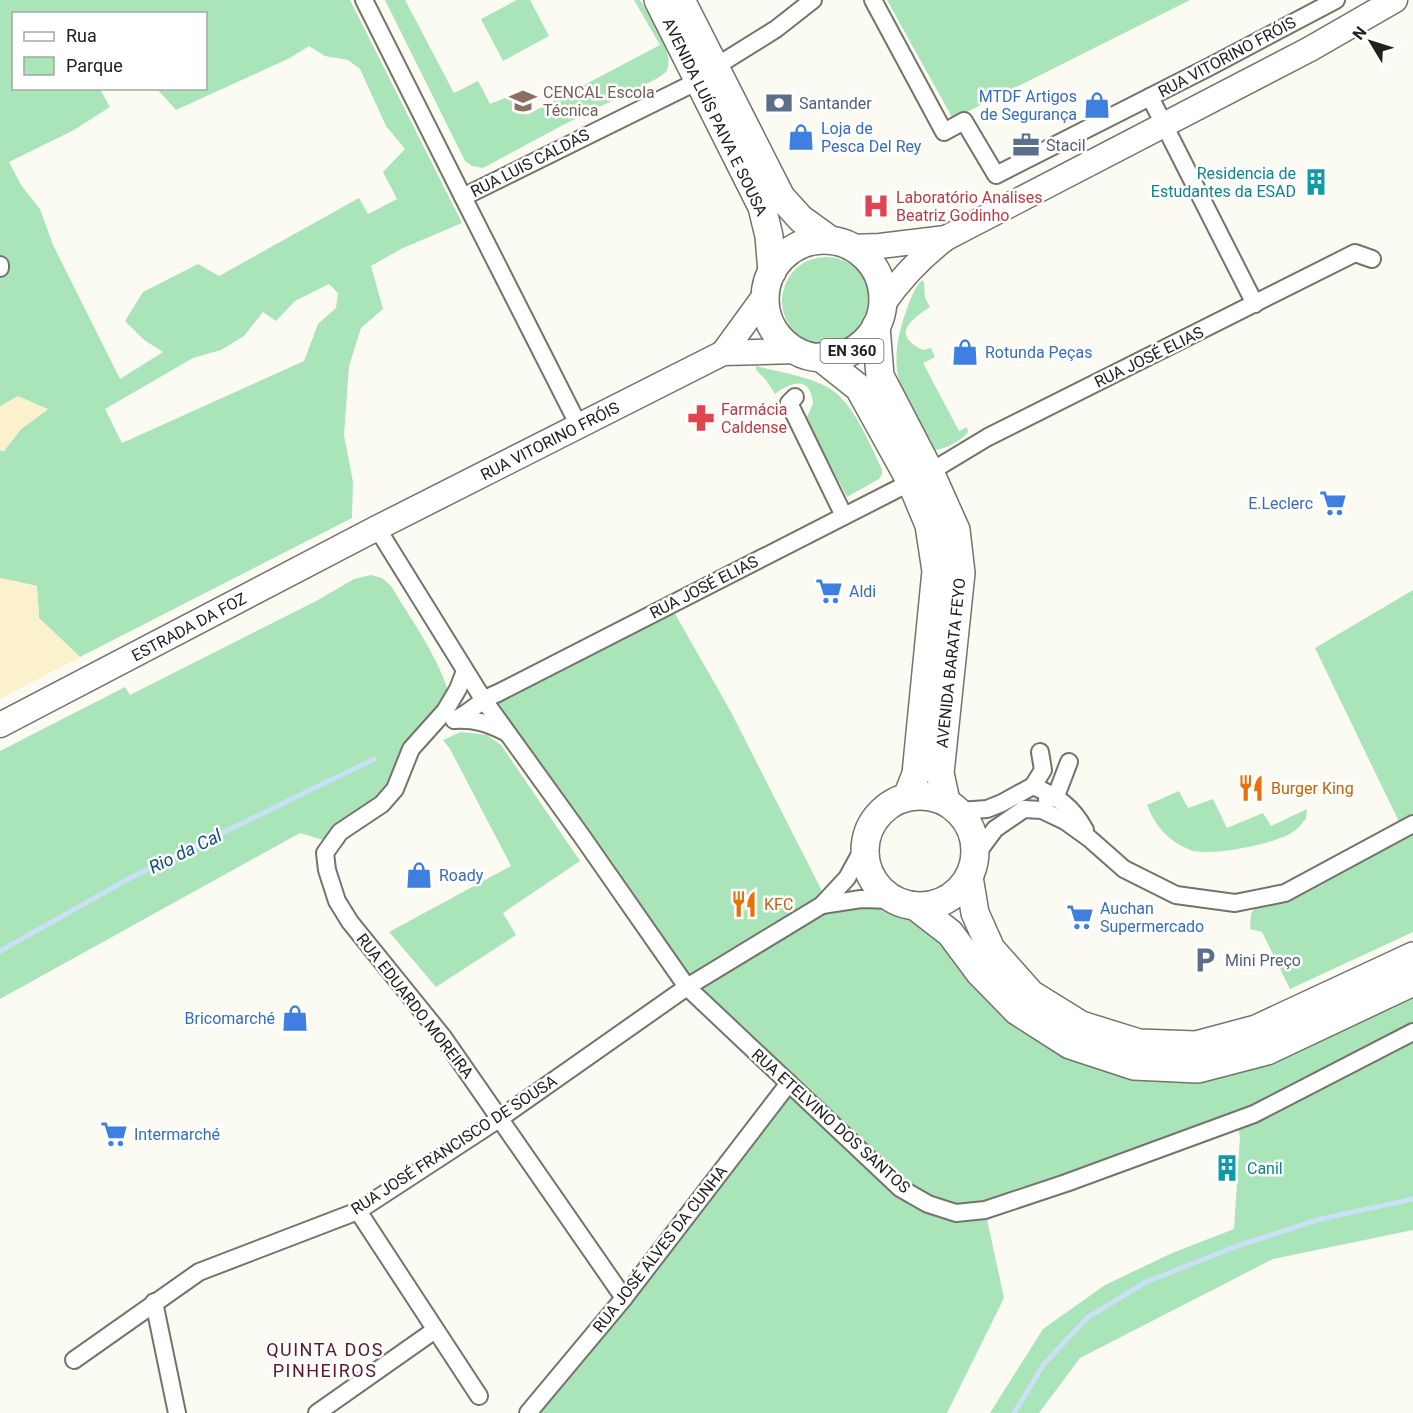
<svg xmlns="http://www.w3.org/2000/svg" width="1413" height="1413" font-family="Roboto,sans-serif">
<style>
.green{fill:#aae4b9;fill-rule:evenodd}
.sand{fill:#fbf1cc}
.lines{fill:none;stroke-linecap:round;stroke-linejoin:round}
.stream{stroke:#c9e0f7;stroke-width:5}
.minor-casing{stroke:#74736c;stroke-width:20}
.secondary-casing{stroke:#74736c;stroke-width:27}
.primary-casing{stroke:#74736c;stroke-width:30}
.minor{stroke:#fff;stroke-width:16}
.secondary{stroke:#fff;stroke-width:24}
.primary{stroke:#fff;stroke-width:27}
.labels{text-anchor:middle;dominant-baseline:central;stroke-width:5;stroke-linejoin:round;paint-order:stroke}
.shield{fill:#fff;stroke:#646362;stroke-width:1.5}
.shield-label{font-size:15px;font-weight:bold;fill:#21201e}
.street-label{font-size:16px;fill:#21201e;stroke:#fff}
.education-label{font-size:16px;fill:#785e54;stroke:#fff;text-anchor:start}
.shop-label{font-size:16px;fill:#366cbe;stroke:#fff;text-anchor:start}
.service-label{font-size:16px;fill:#4e5e75;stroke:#fff;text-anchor:start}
.culture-label{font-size:16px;fill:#0d838f;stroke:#fff;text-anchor:end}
.health-label{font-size:16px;fill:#be3a42;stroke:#fff;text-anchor:start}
.food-label{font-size:16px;fill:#c56008;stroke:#fff;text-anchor:start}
.water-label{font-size:18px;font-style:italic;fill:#0c5081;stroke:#fff}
.neighbourhood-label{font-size:18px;letter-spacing:1.5px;fill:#5b172e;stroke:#fff}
</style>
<rect width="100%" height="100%" fill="#fcfbf3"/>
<g class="green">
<path d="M 0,0 L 350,0 L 462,223 L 401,249 L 371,266 L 383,309 L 361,328 L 349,366 L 344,435 L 353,482 L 352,518 L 80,657 L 39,618 L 37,586 L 0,578 L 0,450 L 4,451 L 21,429 L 47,410 L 0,406 ZM 14,14 L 206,14 L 206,88 L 157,89 L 176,110 L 290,58 L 309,46 L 325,56 L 348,60 L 360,69 L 386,126 L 405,149 L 383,172 L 397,199 L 368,214 L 359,198 L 219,276 L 198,264 L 143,292 L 125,321 L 144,340 L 163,352 L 120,379 L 53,245 L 40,209 L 21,185 L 9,162 L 74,130 L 110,107 L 100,89 L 14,88 ZM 329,284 L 338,293 L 336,308 L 318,324 L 304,361 L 122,443 L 105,409 L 193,358 L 221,350 L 244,336 L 263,312 L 276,321 L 295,301 Z"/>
<path d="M 385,0 L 405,0 L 454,93 L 478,81 L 490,104 L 514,94 L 527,115 L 660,45 L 634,0 L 640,0 C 649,15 677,55 666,72 C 665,73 659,77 658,78 L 565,124 L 483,168 L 472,166 L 465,161 Z"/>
<path d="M 517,0 L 530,0 L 549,36 L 503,61 L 481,19 Z"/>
<path d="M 887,0 L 1190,0 L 953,119 Z"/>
<circle cx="826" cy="301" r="44"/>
<path d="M 922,280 L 924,282 L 925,298 L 930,307 C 910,320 891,335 923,350 L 931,348 L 935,357 L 923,363 L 959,431 L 967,427 L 968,432 C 961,441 946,449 935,450 L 931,447 C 905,397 885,376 904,317 C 909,304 912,291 922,280 Z"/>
<path d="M 756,366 C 779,372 819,378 836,393 C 858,412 869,444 882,469 L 882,474 L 879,479 L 847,497 L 806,419 L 813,404 C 811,376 792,381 775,394 L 766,380 L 756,370 Z"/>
<path d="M 371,575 L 382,578 L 391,586 C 410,618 440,659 449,695 L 389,784 L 378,797 L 350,814 L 323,840 L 300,833 L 0,999 L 0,751 L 125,687 L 130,695 L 318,600 L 354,579 Z"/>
<path d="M 1413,590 L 1413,932 L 1290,989 L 1262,932 L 1250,929 L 1251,914 L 1261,897 L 1403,830 L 1315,648 Z"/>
<path d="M 670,605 L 731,712 L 823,893 L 894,900 L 904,905 L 1134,1066 L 1413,982 L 1413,1230 L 1273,1259 L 1080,1358 L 1039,1413 L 990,1413 L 1043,1329 L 1105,1285 L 1172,1253 L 1234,1229 L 1240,1137 L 1236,1121 L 985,1210 L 1004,1298 L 947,1413 L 533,1413 L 789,1088 L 687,987 L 499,709 L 498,693 Z"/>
<path d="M 461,732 L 487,735 L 501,745 L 580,861 L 503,913 L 516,935 L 436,987 L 389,932 L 511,866 L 450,749 L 443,740 Z"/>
<path d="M 1179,791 L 1188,808 L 1213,799 L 1227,828 L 1263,813 L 1271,826 L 1307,809 L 1306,819 C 1302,823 1298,829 1293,832 C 1276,844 1209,857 1190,850 C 1168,841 1155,826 1147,805 Z"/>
</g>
<g class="sand">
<path d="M 18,396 L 48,409 L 21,429 L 4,451 L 0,450 L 0,406 Z"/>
<path d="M 0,578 L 37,586 L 39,618 L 80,657 L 0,699 Z"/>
</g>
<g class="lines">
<g class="stream">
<path d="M 0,951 L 130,878 L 374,759"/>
<path d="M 1014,1413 L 1044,1364 L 1087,1318 L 1146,1282 L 1237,1246 L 1321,1219 L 1413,1199"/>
</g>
<defs>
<g id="minor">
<path d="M 364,0 L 463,197 L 698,81"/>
<path d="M 873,0 L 944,132 L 964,121 L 996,175 L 1209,67 L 1336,0"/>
<path d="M 715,67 L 776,29 L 813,0"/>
<path d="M 1150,97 L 1255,304"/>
<path d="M 463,197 L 579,426"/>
<path d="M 0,265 L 0,268"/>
<path d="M 795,397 L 789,403 L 844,516"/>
<path d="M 930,472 L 988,437 L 1355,253 L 1372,259"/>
<path d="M 377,528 L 483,699 L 581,835 L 687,987 L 900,1188 L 928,1204 L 956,1213 L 985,1210 L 1066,1183 L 1254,1114 L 1413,1032"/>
<path d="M 465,671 L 458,689 L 445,711 L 411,749 L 395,789 L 382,804 L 340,832 L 325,853 L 327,870 L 337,901 L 350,922 L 443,1037 L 624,1298"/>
<path d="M 454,720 C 472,712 479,700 498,693 L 911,482"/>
<path d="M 455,720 C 475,719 488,723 505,732"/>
<path d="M 1033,786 L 1043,770 L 1040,752"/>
<path d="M 1047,800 L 1056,796 L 1069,762"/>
<path d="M 959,811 L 987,809 L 1002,803 L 1033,786 C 1058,797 1072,806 1085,830"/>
<path d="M 975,856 L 995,829 L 1024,809 L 1042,810 L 1065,821 L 1090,839 L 1124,869 L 1176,895 L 1235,903 L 1285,893 L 1413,824"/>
<path d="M 822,905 L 861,899 L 894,900"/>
<path d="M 358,1211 L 479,1396"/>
<path d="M 154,1302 L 177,1413"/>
<path d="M 74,1360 L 199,1272 L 358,1211 L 499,1119 L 687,987 L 822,905 L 847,878 L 864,847"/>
<path d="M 317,1413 L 435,1330"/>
<path d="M 528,1413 L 624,1298 L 789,1083"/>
</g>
<g id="secondary">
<path d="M 851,247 L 880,246 L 946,238"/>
<path d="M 883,304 C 901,278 921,257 946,238 L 1310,49 L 1395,0"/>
<path d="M 723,353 L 766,294"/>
<path d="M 0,725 L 377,528 L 723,353 L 796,351"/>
</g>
<g id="primary">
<path d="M 658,0 L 762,207 L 769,236 L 772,272"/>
<path d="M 681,0 L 781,197 L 801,219 L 830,240"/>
<circle cx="824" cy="299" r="59"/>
<path d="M 876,326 L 880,376 L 930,472 L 956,530 L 961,573 L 940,773 L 946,801"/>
<path d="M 820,357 L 859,388 L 911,482 L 929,525 L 936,571 L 916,774 L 907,797"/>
<circle cx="920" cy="851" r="55"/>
<path d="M 969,877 L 975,913 L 991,949 L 1031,994 L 1081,1025 L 1139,1043 L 1196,1045 L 1256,1029 L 1413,956"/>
<path d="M 915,906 L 950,933 L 979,972 L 1017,1011 L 1070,1045 L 1134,1066 L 1198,1069 L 1267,1051 L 1413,982"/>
</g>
</defs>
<use href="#minor" class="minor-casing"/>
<use href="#secondary" class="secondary-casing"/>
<use href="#primary" class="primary-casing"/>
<use href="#minor" class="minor"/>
<use href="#secondary" class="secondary"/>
<use href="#primary" class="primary"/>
</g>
<defs>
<symbol id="school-bare" viewBox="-9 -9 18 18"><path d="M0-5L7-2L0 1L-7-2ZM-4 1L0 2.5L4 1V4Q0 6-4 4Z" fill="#8d6e63" stroke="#fff" stroke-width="2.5" paint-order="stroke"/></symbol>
<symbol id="bank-bare" viewBox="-9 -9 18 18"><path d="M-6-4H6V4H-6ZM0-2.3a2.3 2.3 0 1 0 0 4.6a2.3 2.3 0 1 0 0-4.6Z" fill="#5c6f8a" stroke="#fff" stroke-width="2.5" paint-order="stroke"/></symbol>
<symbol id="shop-bare" viewBox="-9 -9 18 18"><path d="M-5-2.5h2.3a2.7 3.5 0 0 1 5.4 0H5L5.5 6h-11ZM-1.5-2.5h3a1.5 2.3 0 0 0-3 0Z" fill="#3f7fe0" stroke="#fff" stroke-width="2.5" paint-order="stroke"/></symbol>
<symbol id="office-bare" viewBox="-9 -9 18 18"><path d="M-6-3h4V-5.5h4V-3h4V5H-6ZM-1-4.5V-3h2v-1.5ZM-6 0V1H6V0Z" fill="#5c6f8a" stroke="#fff" stroke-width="2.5" paint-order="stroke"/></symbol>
<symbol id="building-bare" viewBox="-9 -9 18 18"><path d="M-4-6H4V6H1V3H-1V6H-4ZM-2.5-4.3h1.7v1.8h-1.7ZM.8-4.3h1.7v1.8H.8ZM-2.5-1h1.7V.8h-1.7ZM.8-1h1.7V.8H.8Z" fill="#0f9aa8" stroke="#fff" stroke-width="2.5" paint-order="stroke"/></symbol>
<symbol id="hospital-bare" viewBox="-9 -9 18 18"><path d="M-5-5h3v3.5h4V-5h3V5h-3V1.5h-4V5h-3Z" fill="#e0444e" stroke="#fff" stroke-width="2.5" paint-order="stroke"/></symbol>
<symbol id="pharmacy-bare" viewBox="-9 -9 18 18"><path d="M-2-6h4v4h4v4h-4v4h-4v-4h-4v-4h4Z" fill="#e0444e" stroke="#fff" stroke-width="2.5" paint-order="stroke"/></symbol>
<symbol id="supermarket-bare" viewBox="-9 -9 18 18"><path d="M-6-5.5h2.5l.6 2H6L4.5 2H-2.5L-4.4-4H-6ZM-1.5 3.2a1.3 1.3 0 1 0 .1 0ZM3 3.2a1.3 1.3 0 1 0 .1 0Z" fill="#3f7fe0" stroke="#fff" stroke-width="2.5" paint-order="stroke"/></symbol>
<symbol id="restaurant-bare" viewBox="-9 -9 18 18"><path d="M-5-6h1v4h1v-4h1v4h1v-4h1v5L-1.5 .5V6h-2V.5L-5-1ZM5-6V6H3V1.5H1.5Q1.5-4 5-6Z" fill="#e8710a" stroke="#fff" stroke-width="2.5" paint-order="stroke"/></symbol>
<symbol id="parking-bare" viewBox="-9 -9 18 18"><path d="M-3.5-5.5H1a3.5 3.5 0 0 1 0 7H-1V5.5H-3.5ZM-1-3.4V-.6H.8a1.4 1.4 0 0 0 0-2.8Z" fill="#5c6f8a" stroke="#fff" stroke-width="2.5" paint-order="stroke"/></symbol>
</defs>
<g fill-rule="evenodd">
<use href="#school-bare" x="504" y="82" width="38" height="38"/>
<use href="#bank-bare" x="760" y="84" width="38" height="38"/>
<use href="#shop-bare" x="1078" y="86" width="38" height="38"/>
<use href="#shop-bare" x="782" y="118" width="38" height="38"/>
<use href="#office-bare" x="1007" y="126" width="38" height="38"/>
<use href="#building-bare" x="1297" y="163" width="38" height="38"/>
<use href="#hospital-bare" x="857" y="187" width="38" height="38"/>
<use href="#shop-bare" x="946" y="333" width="38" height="38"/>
<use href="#pharmacy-bare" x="682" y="399" width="38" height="38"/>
<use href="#supermarket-bare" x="1314" y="484" width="38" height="38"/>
<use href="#supermarket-bare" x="810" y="572" width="38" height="38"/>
<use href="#restaurant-bare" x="1232" y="769" width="38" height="38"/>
<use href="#shop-bare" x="400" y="856" width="38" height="38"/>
<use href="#restaurant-bare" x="725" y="885" width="38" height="38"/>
<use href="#supermarket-bare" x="1061" y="898" width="38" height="38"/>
<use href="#parking-bare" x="1186" y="941" width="38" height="38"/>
<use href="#shop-bare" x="276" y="999" width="38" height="38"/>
<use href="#supermarket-bare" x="95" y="1115" width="38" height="38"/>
<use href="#building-bare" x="1208" y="1149" width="38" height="38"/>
</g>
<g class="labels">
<rect class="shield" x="820.5" y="339" width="63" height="24" rx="4.5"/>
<g class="shield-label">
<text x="852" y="351">EN 360</text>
</g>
<g class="street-label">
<text transform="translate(1227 57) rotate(-28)">RUA VITORINO FRÓIS</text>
<text transform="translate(715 117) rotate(64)">AVENIDA LUÍS PAIVA E SOUSA</text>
<text transform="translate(530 163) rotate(-27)">RUA LUIS CALDAS</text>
<text transform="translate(1149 357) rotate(-26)">RUA JOSÉ ELIAS</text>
<text transform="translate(550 441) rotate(-27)">RUA VITORINO FRÓIS</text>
<text transform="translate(704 587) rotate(-27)">RUA JOSÉ ELIAS</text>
<text transform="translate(189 627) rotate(-28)">ESTRADA DA FOZ</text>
<text transform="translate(951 663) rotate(-84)">AVENIDA BARATA FEYO</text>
<text transform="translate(415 1006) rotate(52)">RUA EDUARDO MOREIRA</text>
<text transform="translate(831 1121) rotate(42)">RUA ETELVINO DOS SANTOS</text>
<text transform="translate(454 1145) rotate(-33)">RUA JOSÉ FRANCISCO DE SOUSA</text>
<text transform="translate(660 1249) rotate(-52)">RUA JOSÉ ALVES DA CUNHA</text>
</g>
<g class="education-label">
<text x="543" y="92">CENCAL Escola<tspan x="543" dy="18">Técnica</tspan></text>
</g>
<g class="shop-label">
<text x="1077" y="96" text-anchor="end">MTDF Artigos<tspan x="1077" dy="18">de Segurança</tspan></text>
<text x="821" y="128">Loja de<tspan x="821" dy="18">Pesca Del Rey</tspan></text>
<text x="985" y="352">Rotunda Peças</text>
<text x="1313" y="503" text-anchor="end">E.Leclerc</text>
<text x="849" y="591">Aldi</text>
<text x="439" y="875">Roady</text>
<text x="1100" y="908">Auchan<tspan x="1100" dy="18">Supermercado</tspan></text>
<text x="275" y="1018" text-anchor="end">Bricomarché</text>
<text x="134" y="1134">Intermarché</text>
</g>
<g class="service-label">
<text x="799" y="103">Santander</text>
<text x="1046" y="145">Stacil</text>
<text x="1225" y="960">Mini Preço</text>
</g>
<g class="culture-label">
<text x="1296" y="173">Residencia de<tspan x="1296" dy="18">Estudantes da ESAD</tspan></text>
<text x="1247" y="1168" text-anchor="start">Canil</text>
</g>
<g class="health-label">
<text x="896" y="197">Laboratório Analises<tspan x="896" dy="18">Beatriz Godinho</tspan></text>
<text x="721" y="409">Farmácia<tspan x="721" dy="18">Caldense</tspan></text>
</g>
<g class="food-label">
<text x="1271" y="788">Burger King</text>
<text x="764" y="904">KFC</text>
</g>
<g class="water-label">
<text transform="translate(185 851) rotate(-26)">Rio da Cal</text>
</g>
<g class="neighbourhood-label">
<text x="325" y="1349">QUINTA DOS<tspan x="325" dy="21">PINHEIROS</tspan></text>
</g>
</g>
<rect x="12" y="12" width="195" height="78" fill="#ffffff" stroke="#a6a6a5" stroke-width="1.5"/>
<rect x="24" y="32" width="30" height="9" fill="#ffffff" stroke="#a6a6a5" stroke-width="1.5"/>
<text x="66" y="42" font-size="18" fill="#21201e">Rua</text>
<rect x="24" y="57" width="30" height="18" fill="#aae4b9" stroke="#a6a6a5" stroke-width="1.5"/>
<text x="66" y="72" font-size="18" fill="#21201e">Parque</text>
<g transform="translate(1371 42) rotate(308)" stroke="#ffffff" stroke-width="4.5" paint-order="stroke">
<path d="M0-4.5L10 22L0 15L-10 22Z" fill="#21201e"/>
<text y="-9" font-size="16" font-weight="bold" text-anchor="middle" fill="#21201e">N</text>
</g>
</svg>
